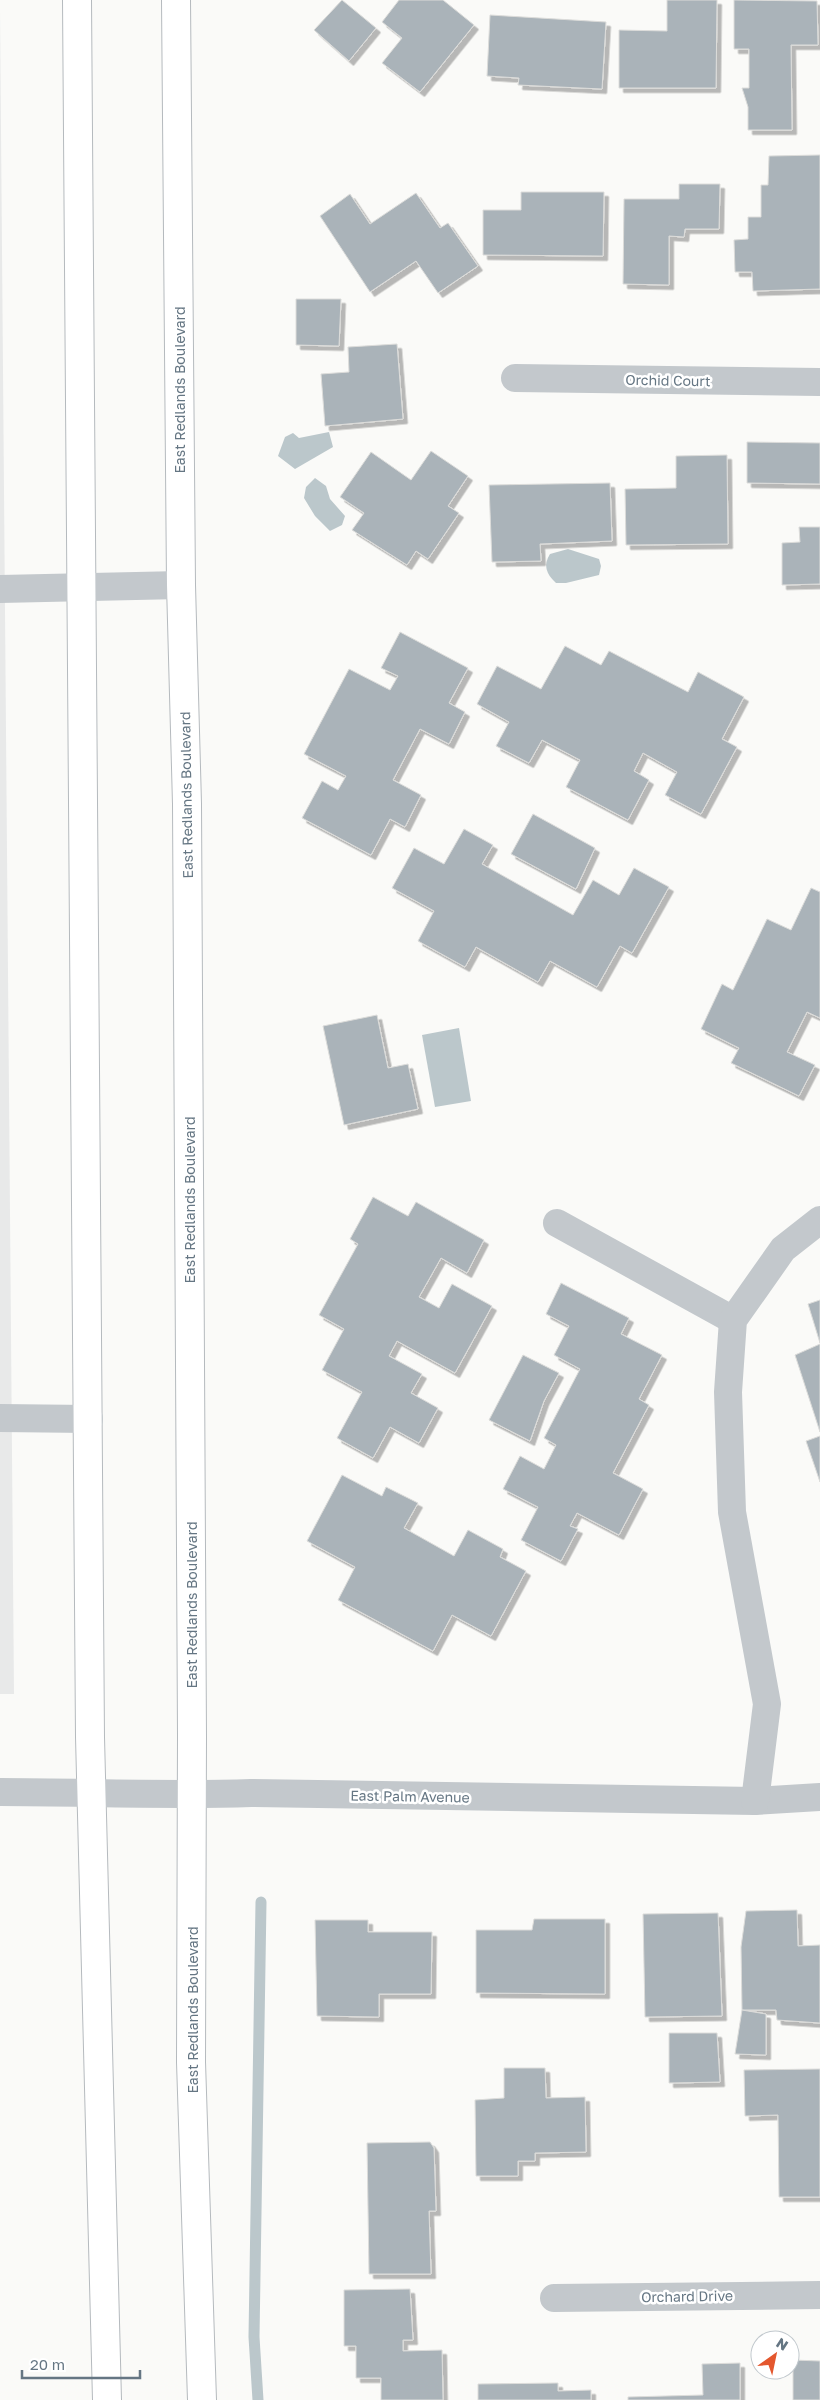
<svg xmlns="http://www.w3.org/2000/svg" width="820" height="2400" font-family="'Golos Text',sans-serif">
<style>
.built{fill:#e8e9e9}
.water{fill:#bbc7cb}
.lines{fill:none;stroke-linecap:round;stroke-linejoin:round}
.stream{stroke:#bbc7cb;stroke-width:11}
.building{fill:#aab3b9;stroke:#dcdcda;filter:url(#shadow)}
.major-casing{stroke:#b5babe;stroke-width:30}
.minor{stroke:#c3c8cc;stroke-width:28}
.major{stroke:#fff;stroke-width:28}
.labels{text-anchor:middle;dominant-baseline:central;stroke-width:5;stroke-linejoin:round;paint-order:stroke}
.street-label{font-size:14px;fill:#657683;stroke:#fff}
</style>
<defs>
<filter id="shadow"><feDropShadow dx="4.5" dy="4.5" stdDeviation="0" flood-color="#0004"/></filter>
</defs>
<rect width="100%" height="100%" fill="#fafaf8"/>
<path class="built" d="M 0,9 L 14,1694 L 0,1694 Z"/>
<g class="water">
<path d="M 329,432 L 333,447 L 295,469 L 278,456 L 285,437 L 293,433 L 299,438 Z"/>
<path d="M 315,478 L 326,486 L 330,499 L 345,516 L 342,525 L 330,531 L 315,516 L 304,498 L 306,487 Z"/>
<path d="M 568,549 L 599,559 L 601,566 L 599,575 L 566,583 L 556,583 C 546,574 543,565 550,554 Z"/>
<path d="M 459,1028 L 471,1101 L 435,1107 L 422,1035 Z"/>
</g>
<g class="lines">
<path class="stream" d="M 258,2400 L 254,2337 L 261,1902"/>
</g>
<g class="building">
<path d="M 342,0 L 376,28 L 349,61 L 314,30 Z"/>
<path d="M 399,0 L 443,0 L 474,25 L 420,92 L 382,63 L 402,38 L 382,22 Z"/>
<path d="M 667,0 L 717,0 L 716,88 L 619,88 L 619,30 L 667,31 Z"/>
<path d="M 734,0 L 817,1 L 818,45 L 791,45 L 792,130 L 748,130 L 748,107 L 742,88 L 749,88 L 749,49 L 734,49 Z"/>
<path d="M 490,15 L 606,22 L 602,89 L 518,85 L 519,78 L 487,76 Z"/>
<path d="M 820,155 L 820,289 L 753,291 L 752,272 L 735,272 L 734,240 L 748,239 L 748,217 L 761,217 L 761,185 L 768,185 L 769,156 Z"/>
<path d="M 679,184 L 720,184 L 719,229 L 685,229 L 684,237 L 669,236 L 669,285 L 623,284 L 624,199 L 679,199 Z"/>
<path d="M 521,192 L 604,192 L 603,256 L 483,255 L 483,210 L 521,210 Z"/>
<path d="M 416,193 L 440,228 L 448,223 L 478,266 L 438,293 L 416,261 L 370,292 L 320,216 L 350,194 L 370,224 Z"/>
<path d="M 296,299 L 341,299 L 339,346 L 296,345 Z"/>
<path d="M 397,344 L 403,419 L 325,426 L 321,374 L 349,372 L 348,347 Z"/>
<path d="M 747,442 L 820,443 L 820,484 L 747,483 Z"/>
<path d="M 431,451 L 468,476 L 448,506 L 459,513 L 428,559 L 416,551 L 407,565 L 352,530 L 364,513 L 340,497 L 371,452 L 411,480 Z"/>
<path d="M 727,455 L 728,544 L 626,545 L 625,489 L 676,488 L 676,456 Z"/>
<path d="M 610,483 L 612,541 L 540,544 L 541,561 L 492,562 L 489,485 Z"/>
<path d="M 799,527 L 820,527 L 820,584 L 782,585 L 782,543 L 800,542 Z"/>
<path d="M 400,632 L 468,668 L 449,703 L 465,712 L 449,744 L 420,729 L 393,780 L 421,795 L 405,827 L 390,819 L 371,855 L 302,818 L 322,781 L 338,790 L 346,776 L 304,754 L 349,669 L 390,690 L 398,676 L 381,668 Z"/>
<path d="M 565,646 L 601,665 L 609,651 L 688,692 L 698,672 L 744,697 L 722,739 L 737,747 L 701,814 L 665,795 L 677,772 L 643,753 L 634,771 L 649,780 L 628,820 L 566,787 L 580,760 L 542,740 L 529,763 L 496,746 L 509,722 L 477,704 L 497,666 L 541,689 Z"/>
<path d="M 533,814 L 595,848 L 576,889 L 511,854 Z"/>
<path d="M 464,829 L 493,845 L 482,864 L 573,915 L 593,880 L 619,895 L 634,868 L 669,887 L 632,953 L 620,946 L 597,987 L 550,961 L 538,982 L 476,947 L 465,967 L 418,941 L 434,911 L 392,888 L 414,848 L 444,864 Z"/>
<path d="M 811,888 L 820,892 L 820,1018 L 807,1012 L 787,1052 L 815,1065 L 799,1096 L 731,1063 L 739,1048 L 701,1029 L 722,984 L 733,990 L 767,919 L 791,930 Z"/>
<path d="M 377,1015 L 388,1068 L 408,1064 L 418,1109 L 344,1125 L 323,1026 Z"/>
<path d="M 373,1197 L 408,1216 L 416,1202 L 484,1240 L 467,1273 L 441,1258 L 419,1297 L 439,1308 L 452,1284 L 492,1306 L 455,1373 L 397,1341 L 389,1356 L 422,1374 L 411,1393 L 438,1408 L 419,1443 L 390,1427 L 373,1458 L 337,1438 L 362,1392 L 322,1370 L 344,1329 L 319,1315 L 358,1244 L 350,1239 Z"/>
<path d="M 561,1283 L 629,1318 L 621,1334 L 662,1355 L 639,1399 L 649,1405 L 613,1473 L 643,1489 L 619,1535 L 577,1513 L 570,1526 L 578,1529 L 561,1561 L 521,1540 L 538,1507 L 503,1489 L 520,1456 L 544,1469 L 556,1445 L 544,1438 L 580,1369 L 554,1355 L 569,1326 L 546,1314 Z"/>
<path d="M 820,1300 L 820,1343 L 808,1304 Z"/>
<path d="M 820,1344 L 820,1432 L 795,1355 Z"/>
<path d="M 523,1355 L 559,1373 L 544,1401 L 530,1441 L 489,1420 Z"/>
<path d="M 820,1436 L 820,1482 L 806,1441 Z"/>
<path d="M 342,1475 L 382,1496 L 386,1487 L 418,1503 L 404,1528 L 454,1556 L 468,1530 L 503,1549 L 500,1557 L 526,1571 L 491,1636 L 452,1615 L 433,1651 L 338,1600 L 355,1567 L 307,1541 Z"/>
<path d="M 797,1910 L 798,1946 L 820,1945 L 820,2023 L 777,2020 L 776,2010 L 742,2010 L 741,1947 L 746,1911 Z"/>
<path d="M 718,1913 L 722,2016 L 645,2017 L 643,1914 Z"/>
<path d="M 534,1919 L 605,1919 L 605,1994 L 476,1993 L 476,1930 L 532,1930 Z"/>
<path d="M 315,1920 L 368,1920 L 368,1932 L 432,1932 L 431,1994 L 379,1994 L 379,2017 L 317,2016 Z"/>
<path d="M 742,2010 L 766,2014 L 766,2055 L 735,2054 Z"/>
<path d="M 669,2033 L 717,2033 L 720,2082 L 669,2083 Z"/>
<path d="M 504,2068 L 545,2068 L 546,2098 L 585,2097 L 586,2152 L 535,2153 L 535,2161 L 518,2161 L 518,2176 L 476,2176 L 475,2100 L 504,2098 Z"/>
<path d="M 820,2069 L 820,2197 L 779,2197 L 778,2115 L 745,2116 L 744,2070 Z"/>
<path d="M 430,2142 L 434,2148 L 436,2211 L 429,2211 L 431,2274 L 369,2274 L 367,2143 Z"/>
<path d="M 410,2289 L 413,2340 L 403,2340 L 403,2351 L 442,2350 L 443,2400 L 381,2400 L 381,2378 L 356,2378 L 356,2346 L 344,2346 L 344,2290 Z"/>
<path d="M 793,2360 L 820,2361 L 820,2400 L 793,2400 Z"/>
<path d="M 740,2363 L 740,2400 L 628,2400 L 628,2397 L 703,2395 L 702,2364 Z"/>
<path d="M 558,2383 L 558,2391 L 591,2390 L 591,2400 L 478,2400 L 478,2384 Z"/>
</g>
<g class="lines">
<defs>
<g id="major">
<path d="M 77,0 L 90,1737 L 107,2400"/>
<path d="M 176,0 L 181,585 L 187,804 L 192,1736 L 191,2062 L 202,2400"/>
</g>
</defs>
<use href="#major" class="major-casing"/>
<g class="minor">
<path d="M 515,378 L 820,382"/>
<path d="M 0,589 L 181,585"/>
<path d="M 557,1223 L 733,1320"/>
<path d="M 0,1418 L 89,1419"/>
<path d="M 0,1792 C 84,1792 167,1796 251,1793 L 755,1801 L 820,1797"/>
<path d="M 755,1801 L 767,1704 L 732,1512 L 728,1392 L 733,1320 L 783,1249 L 820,1220"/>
<path d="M 554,2298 L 820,2295"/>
</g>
<use href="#major" class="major"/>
</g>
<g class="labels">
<g class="street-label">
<text transform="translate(668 380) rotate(1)">Orchid Court</text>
<text transform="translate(179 390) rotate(-90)">East Redlands Boulevard</text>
<text transform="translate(186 795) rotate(-91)">East Redlands Boulevard</text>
<text transform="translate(189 1200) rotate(-90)">East Redlands Boulevard</text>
<text transform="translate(191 1605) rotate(-90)">East Redlands Boulevard</text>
<text transform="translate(410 1796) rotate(1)">East Palm Avenue</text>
<text transform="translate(192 2010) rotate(-90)">East Redlands Boulevard</text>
<text transform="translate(687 2296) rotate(-1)">Orchard Drive</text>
</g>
</g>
<g transform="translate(775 2355) rotate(33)"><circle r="24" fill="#ffffff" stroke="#c1c8cd"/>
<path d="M0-4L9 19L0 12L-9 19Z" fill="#e4572e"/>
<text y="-8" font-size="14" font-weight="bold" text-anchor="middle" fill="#657683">N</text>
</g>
<path d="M22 2370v8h118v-8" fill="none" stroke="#657683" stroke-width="2.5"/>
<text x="30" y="2370" font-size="15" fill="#657683" stroke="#ffffff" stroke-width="4" paint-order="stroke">20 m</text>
</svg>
